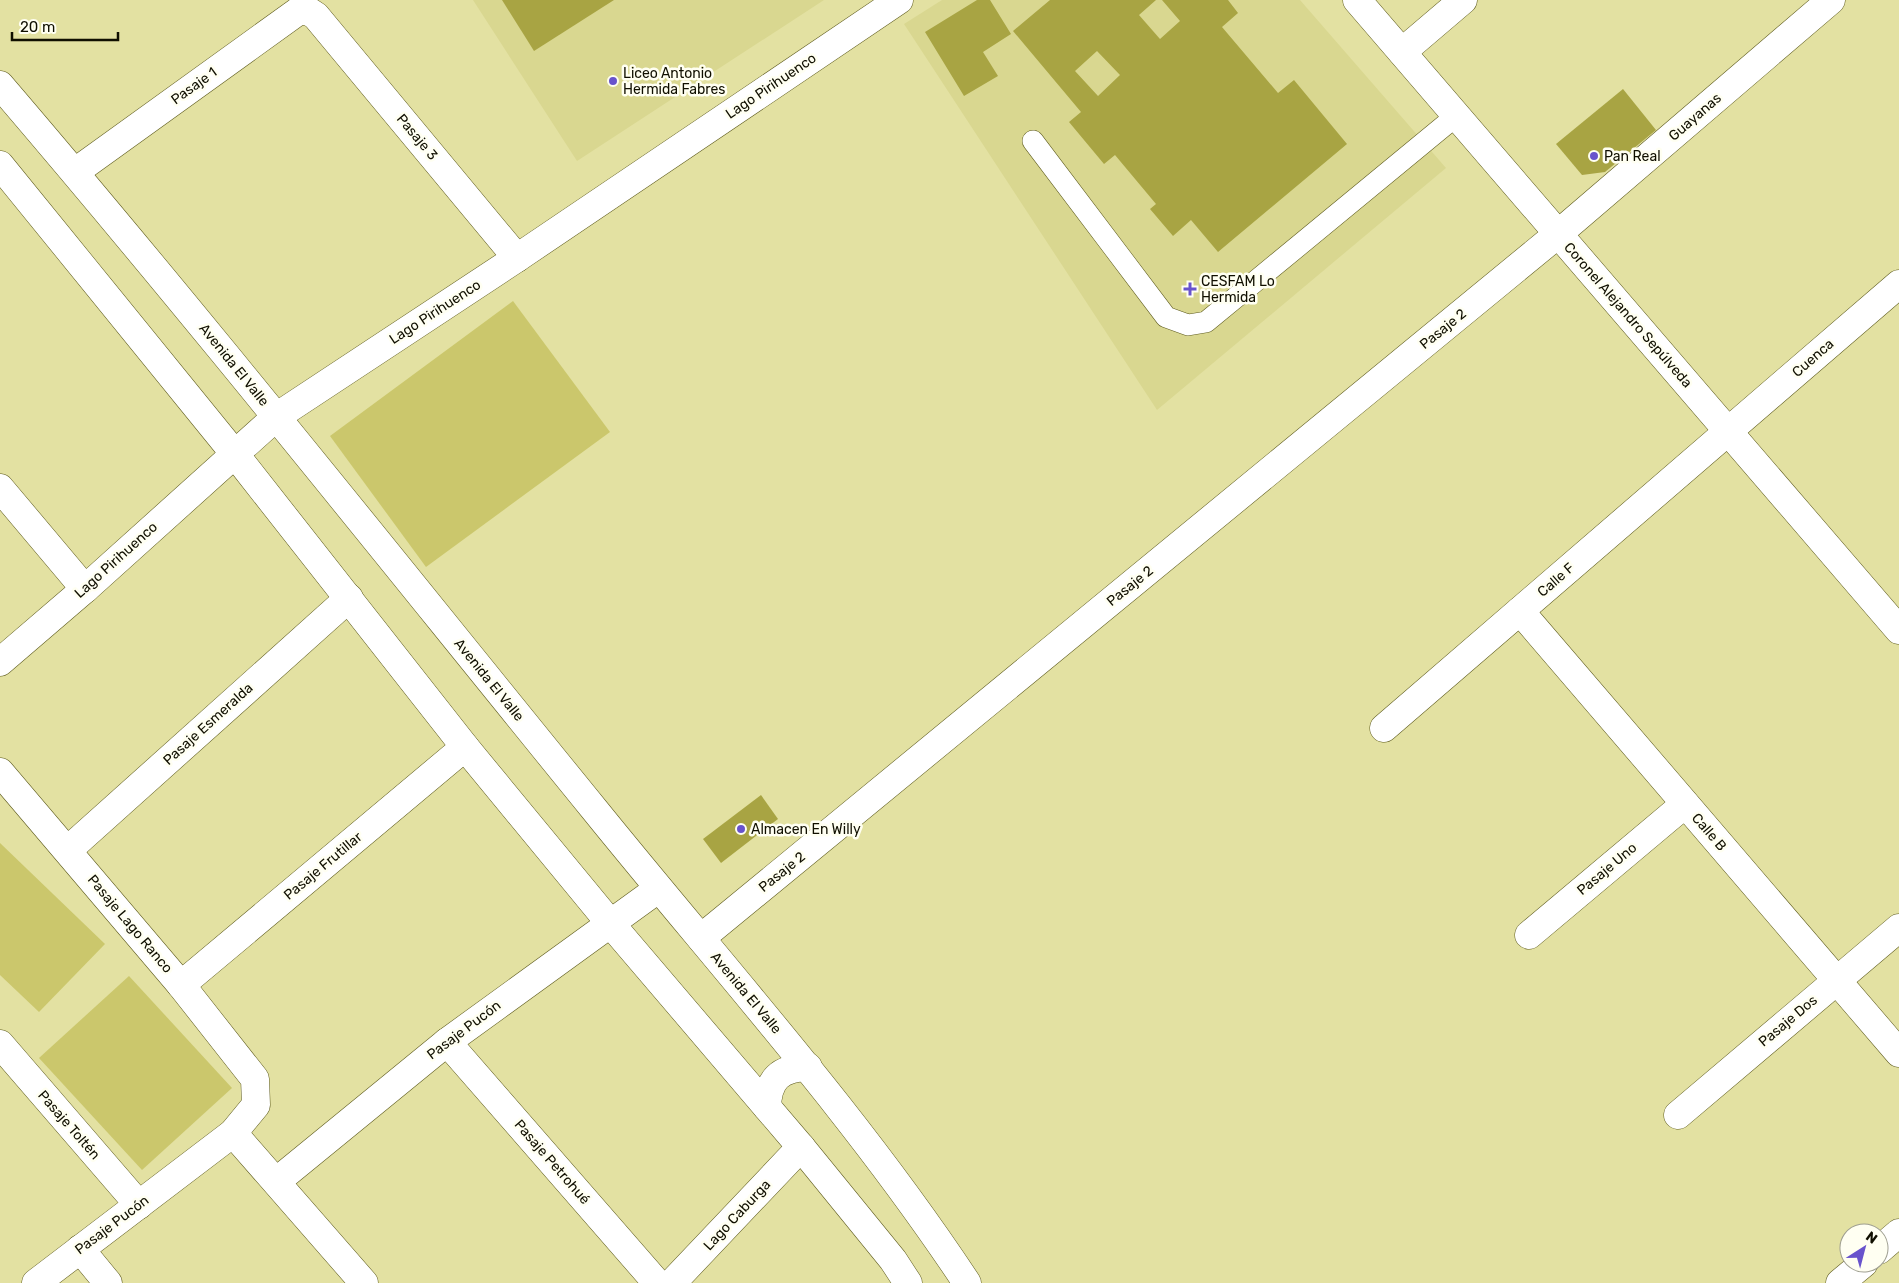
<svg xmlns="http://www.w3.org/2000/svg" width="1899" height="1283" font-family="Rubik,sans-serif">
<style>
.built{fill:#d9d790}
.green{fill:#cbc76c}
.building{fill:#a8a443;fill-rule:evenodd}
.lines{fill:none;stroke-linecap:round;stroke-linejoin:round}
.lane-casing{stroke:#5f5c1f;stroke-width:22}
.street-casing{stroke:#5f5c1f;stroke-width:29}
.secondary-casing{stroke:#5f5c1f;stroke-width:29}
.lane{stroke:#fff;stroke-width:21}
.street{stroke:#fff;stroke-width:28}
.secondary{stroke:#fff;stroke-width:28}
.poi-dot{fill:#6853cc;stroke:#fffff2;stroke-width:2}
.labels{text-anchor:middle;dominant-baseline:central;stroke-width:5;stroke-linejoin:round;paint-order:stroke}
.poi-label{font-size:14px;fill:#100f00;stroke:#fffff2;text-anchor:start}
.street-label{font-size:14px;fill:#100f00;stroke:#fffff2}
</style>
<rect width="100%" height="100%" fill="#e3e1a2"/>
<g class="built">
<path d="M 473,0 L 824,0 L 577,161 Z"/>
<path d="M 942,0 L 1300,0 L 1446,168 L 1157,410 L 904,24 Z"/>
</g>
<g class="green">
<path d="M 513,301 L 610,432 L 426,567 L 330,436 Z"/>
<path d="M 0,843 L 105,944 L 39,1012 L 0,975 Z"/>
<path d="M 129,976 L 232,1088 L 142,1170 L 39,1058 Z"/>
</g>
<g class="building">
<path d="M 502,0 L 614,0 L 534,51 Z"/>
<path d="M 977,0 L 990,0 L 1011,34 L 983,52 L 998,76 L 964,96 L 925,32 Z"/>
<path d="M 1050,0 L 1156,0 L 1139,15 L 1160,39 L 1180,21 L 1162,0 L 1228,0 L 1238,13 L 1222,27 L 1278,93 L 1294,80 L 1347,144 L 1218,252 L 1191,220 L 1173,236 L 1150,209 L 1156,204 L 1115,155 L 1104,164 L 1069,122 L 1081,112 L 1013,31 ZM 1097,51 L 1120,75 L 1098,96 L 1075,71 Z"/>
<path d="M 1623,89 L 1656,130 L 1605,172 L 1582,175 L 1556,144 Z"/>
<path d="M 761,795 L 778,819 L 721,863 L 703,839 Z"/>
</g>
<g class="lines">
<defs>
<path id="lane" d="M 1033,141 L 1166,317 L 1188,325 L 1206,322 L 1456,116"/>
<g id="street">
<path d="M 1402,52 L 1463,0"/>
<path d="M 75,172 L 297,12 L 307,10 L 316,16 L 517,258"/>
<path d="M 0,488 L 85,589"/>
<path d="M 1520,611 L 1899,1053"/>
<path d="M 0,662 L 85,589 L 276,417 L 517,258 L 899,0"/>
<path d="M 1384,728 L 1899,284"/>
<path d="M 0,772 L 181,985 L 255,1079 L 256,1105 L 233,1133 L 36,1283"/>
<path d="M 68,850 L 349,598"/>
<path d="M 1529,935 L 1685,804"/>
<path d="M 701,938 L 1558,234 L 1831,0"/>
<path d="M 181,985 L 465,747"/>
<path d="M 447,1042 L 657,1283"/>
<path d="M 0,1044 L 139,1205"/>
<path d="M 1678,1115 L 1899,928"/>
<path d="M 233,1133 L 364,1283"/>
<path d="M 277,1181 L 447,1042 L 658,889"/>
<path d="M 80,1249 L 108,1283"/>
<path d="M 1879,1250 L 1899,1233"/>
<path d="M 672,1283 L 801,1147"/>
<path d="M 1840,1283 L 1864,1263"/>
</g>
<g id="secondary">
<path d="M 1357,0 L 1899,630"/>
<path d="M 0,85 C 203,322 397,567 594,809 C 720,965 856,1115 967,1283"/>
<path d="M 0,165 L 234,453 L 465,747 L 610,923 L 801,1147 L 893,1260 L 908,1283"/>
<path d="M 767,1107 C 768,1079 780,1068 808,1067"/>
</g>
</defs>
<use href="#lane" class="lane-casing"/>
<use href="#street" class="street-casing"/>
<use href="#secondary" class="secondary-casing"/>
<use href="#lane" class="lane"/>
<use href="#street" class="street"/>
<use href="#secondary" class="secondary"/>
</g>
<g class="poi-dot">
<circle cx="613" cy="81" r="5"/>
<circle cx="1594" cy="156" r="5"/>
<path d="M1187.5 281.5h5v5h5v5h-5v5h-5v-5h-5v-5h5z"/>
<circle cx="741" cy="829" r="5"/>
</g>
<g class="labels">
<g class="poi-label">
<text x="623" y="73">Liceo Antonio<tspan x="623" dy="16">Hermida Fabres</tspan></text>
<text x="1604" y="156">Pan Real</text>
<text x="1201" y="281">CESFAM Lo<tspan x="1201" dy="16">Hermida</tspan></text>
<text x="751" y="829">Almacen En Willy</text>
</g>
<g class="street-label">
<text transform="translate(194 86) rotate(-36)">Pasaje 1</text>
<text transform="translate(771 86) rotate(-34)">Lago Pirihuenco</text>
<text transform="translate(1695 117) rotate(-41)">Guayanas</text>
<text transform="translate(417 137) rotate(50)">Pasaje 3</text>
<text transform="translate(435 312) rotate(-33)">Lago Pirihuenco</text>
<text transform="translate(1628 315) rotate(49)">Coronel Alejandro Sepúlveda</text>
<text transform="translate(1443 329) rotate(-39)">Pasaje 2</text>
<text transform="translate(1813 358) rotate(-41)">Cuenca</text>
<text transform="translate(234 365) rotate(51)">Avenida El Valle</text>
<text transform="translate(116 560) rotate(-42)">Lago Pirihuenco</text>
<text transform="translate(1556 580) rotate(-41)">Calle F</text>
<text transform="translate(1130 586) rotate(-39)">Pasaje 2</text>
<text transform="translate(489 680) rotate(51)">Avenida El Valle</text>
<text transform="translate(208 724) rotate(-42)">Pasaje Esmeralda</text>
<text transform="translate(1709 832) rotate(49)">Calle B</text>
<text transform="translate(323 866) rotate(-40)">Pasaje Frutillar</text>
<text transform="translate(1607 869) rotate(-40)">Pasaje Uno</text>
<text transform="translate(782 872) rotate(-39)">Pasaje 2</text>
<text transform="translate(130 924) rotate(50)">Pasaje Lago Ranco</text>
<text transform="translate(746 993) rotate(50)">Avenida El Valle</text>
<text transform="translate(1788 1021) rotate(-40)">Pasaje Dos</text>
<text transform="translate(464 1030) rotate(-37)">Pasaje Pucón</text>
<text transform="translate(69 1125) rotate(49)">Pasaje Toltén</text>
<text transform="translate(552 1162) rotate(49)">Pasaje Petrohué</text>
<text transform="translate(737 1215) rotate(-47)">Lago Caburga</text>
<text transform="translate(112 1225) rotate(-37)">Pasaje Pucón</text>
</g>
</g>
<g transform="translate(1864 1248) rotate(36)"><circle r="24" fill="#fffff2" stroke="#9f9f91"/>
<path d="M0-4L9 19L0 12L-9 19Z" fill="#6853cc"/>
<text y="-8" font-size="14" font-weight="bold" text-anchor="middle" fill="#100f00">N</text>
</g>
<path d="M12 32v8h106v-8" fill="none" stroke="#100f00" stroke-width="2.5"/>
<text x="20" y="32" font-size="15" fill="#100f00" stroke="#fffff2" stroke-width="4" paint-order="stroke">20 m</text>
</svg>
